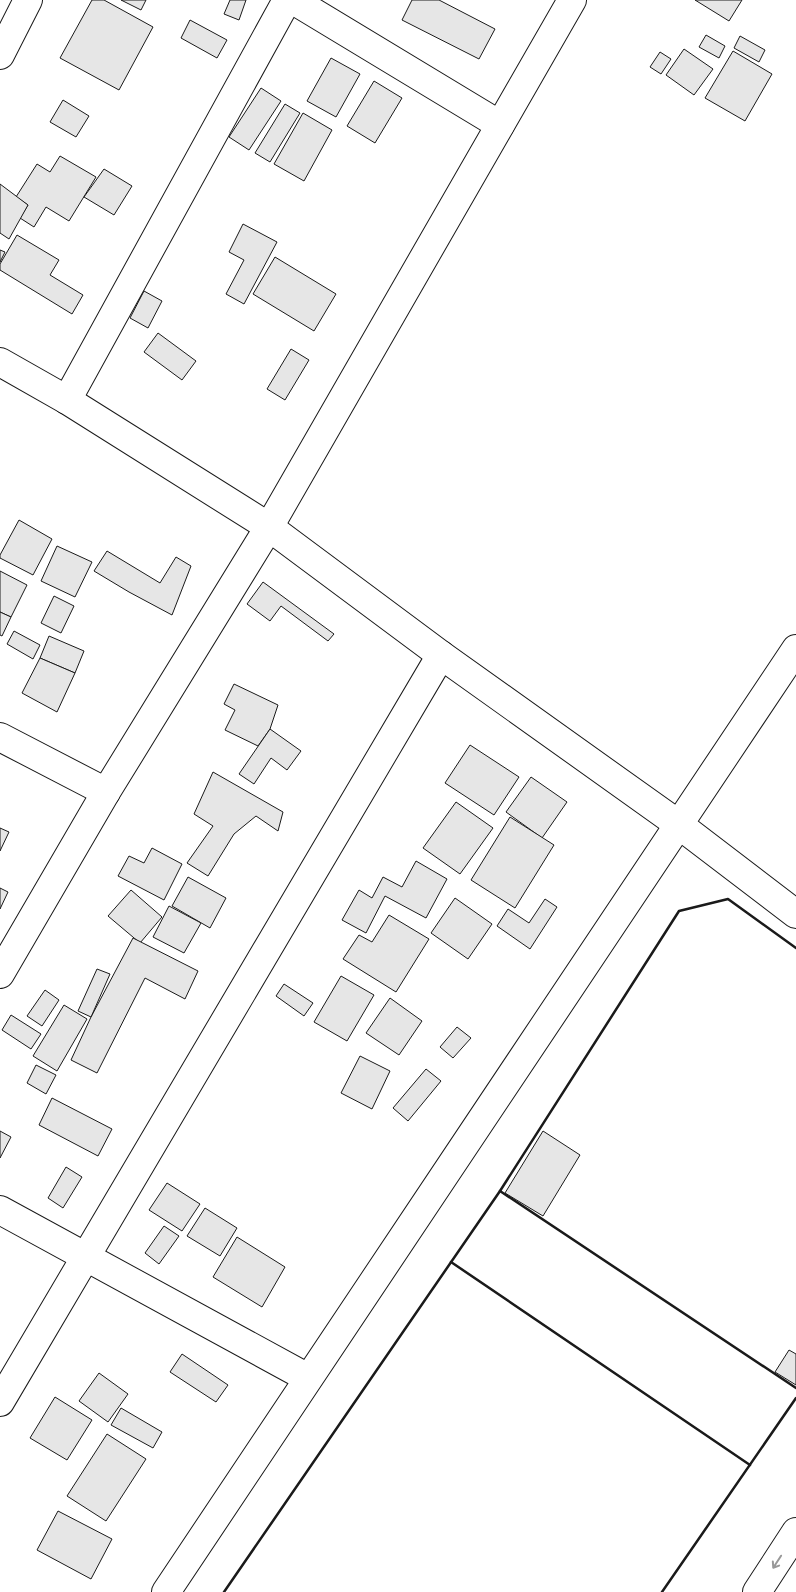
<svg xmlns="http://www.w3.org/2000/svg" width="796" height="1592" font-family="Raleway,sans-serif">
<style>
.building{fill:#e6e6e6;stroke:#1a1a1a}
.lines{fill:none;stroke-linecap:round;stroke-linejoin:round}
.minor-casing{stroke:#1a1a1a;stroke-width:30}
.highway-casing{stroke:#1a1a1a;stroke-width:30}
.minor{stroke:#fff;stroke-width:28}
.highway{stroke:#fff;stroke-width:28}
.wall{stroke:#1a1a1a;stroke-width:2.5}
.oneway{stroke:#989898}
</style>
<rect width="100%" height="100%" fill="#fff"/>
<g class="building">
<path d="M 92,0 L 104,0 L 153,27 L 119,90 L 60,58 Z"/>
<path d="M 121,0 L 146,0 L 141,10 Z"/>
<path d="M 230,0 L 246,0 L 239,20 L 224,14 Z"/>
<path d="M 412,0 L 439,0 L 495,29 L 479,59 L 402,20 Z"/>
<path d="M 695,0 L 742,0 L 729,21 Z"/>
<path d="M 190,20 L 227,40 L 217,58 L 181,38 Z"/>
<path d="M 706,35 L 725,46 L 719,58 L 699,47 Z"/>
<path d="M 740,36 L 765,50 L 759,62 L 734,48 Z"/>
<path d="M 684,49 L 713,69 L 694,95 L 666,75 Z"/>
<path d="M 733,51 L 772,74 L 745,121 L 705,98 Z"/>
<path d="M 660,52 L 671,59 L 661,74 L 650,67 Z"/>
<path d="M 331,58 L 360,74 L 336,117 L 307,101 Z"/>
<path d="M 374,81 L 402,98 L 375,143 L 347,126 Z"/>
<path d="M 261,88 L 281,101 L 249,150 L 229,137 Z"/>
<path d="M 63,100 L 89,116 L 76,137 L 50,122 Z"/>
<path d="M 285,104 L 300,113 L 270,162 L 255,153 Z"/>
<path d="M 303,113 L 332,130 L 304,181 L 274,164 Z"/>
<path d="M 60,156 L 96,177 L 69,221 L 46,207 L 34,227 L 20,218 L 28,205 L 16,197 L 37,164 L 50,172 Z"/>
<path d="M 104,169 L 132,186 L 114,215 L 84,197 Z"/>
<path d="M 0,184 L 28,205 L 9,239 L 0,233 Z"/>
<path d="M 243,224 L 277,242 L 244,304 L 226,294 L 244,260 L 229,252 Z"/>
<path d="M 17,235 L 59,260 L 50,275 L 83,295 L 72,314 L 0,270 L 0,264 Z"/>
<path d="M 0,250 L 5,252 L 0,262 Z"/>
<path d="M 275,257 L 336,294 L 314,331 L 253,294 Z"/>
<path d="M 144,291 L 162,301 L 148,328 L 130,318 Z"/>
<path d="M 158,333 L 196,361 L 182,380 L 144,352 Z"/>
<path d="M 291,349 L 309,360 L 285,400 L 267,389 Z"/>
<path d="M 19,520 L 52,539 L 33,575 L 0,558 L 0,555 Z"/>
<path d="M 57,546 L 92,562 L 75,597 L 41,581 Z"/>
<path d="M 107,551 L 160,583 L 176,557 L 191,566 L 172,615 L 129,592 L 94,571 Z"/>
<path d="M 0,571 L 27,585 L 11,617 L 0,612 Z"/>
<path d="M 263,582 L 334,634 L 328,641 L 281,606 L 270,621 L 247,604 Z"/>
<path d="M 54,596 L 74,606 L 61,633 L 41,623 Z"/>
<path d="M 0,612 L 11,617 L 2,636 L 0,635 Z"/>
<path d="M 14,631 L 40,645 L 33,659 L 7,644 Z"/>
<path d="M 49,636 L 84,651 L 75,673 L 40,658 Z"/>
<path d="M 40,658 L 75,673 L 57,712 L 22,693 Z"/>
<path d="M 234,684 L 278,705 L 270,729 L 258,746 L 225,730 L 235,710 L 224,704 Z"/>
<path d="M 270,729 L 301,751 L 287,770 L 271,758 L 254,784 L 239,774 Z"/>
<path d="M 470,745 L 519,777 L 494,815 L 445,783 Z"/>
<path d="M 213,772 L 283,812 L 278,831 L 256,816 L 234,834 L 208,876 L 187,863 L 213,826 L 194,814 Z"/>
<path d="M 531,777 L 567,802 L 542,838 L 506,812 Z"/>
<path d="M 456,802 L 493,828 L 460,874 L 423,848 Z"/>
<path d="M 510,817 L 554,845 L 515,908 L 471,880 Z"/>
<path d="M 0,828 L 9,832 L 0,851 Z"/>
<path d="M 152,848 L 182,864 L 164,900 L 118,876 L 129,856 L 144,863 Z"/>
<path d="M 416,861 L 447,879 L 426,918 L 385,896 L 366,933 L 342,920 L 359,890 L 372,898 L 383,877 L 402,887 Z"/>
<path d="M 188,877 L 226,898 L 210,928 L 172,906 Z"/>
<path d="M 0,888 L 8,892 L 0,909 Z"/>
<path d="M 131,890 L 162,917 L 140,943 L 108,916 Z"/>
<path d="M 455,898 L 492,924 L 468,959 L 431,933 Z"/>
<path d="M 545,899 L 557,907 L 530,949 L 497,926 L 508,909 L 529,923 Z"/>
<path d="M 169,906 L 201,923 L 184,953 L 153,937 Z"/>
<path d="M 389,915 L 429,939 L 396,992 L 343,959 L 359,935 L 372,942 Z"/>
<path d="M 133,938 L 198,971 L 185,999 L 145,978 L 97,1073 L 71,1060 L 91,1017 Z"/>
<path d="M 97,969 L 110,974 L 91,1017 L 78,1011 Z"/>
<path d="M 341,976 L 374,995 L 347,1041 L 314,1022 Z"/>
<path d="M 284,984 L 313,1003 L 304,1016 L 276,996 Z"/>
<path d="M 45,990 L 59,1000 L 42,1026 L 27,1016 Z"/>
<path d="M 390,998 L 422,1021 L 399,1055 L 366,1033 Z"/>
<path d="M 64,1005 L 87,1019 L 57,1071 L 33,1056 Z"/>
<path d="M 11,1015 L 41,1034 L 31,1049 L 2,1030 Z"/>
<path d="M 457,1027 L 471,1038 L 453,1058 L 440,1047 Z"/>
<path d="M 360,1056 L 390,1071 L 372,1109 L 341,1093 Z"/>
<path d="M 36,1065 L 56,1075 L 46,1094 L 27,1083 Z"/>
<path d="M 426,1069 L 441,1081 L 408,1121 L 393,1108 Z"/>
<path d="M 52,1098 L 112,1129 L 98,1156 L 39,1125 Z"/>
<path d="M 0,1131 L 11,1137 L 0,1158 Z"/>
<path d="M 543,1131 L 580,1155 L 543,1216 L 505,1193 Z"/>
<path d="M 66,1167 L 82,1177 L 63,1208 L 48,1198 Z"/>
<path d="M 167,1183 L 200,1204 L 182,1231 L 149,1210 Z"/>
<path d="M 205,1208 L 237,1228 L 220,1256 L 187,1236 Z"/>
<path d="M 164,1226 L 179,1236 L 159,1264 L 145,1253 Z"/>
<path d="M 237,1237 L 285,1267 L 262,1307 L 213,1277 Z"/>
<path d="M 789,1350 L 796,1354 L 796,1385 L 775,1372 Z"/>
<path d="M 182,1354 L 228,1385 L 216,1402 L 170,1372 Z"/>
<path d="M 99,1373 L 128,1394 L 108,1422 L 79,1401 Z"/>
<path d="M 55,1397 L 92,1420 L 67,1460 L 30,1438 Z"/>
<path d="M 121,1408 L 162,1432 L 153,1448 L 111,1425 Z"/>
<path d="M 107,1434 L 146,1459 L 106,1521 L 67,1496 Z"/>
<path d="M 58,1511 L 112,1539 L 91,1579 L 37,1550 Z"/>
</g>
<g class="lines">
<defs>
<g id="minor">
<path d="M 293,0 L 500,125"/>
<path d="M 0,55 L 28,0"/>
<path d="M 0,362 L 67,400 L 269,527 L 441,655 L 678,824 L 796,914"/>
<path d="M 67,400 L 287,0"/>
<path d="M 0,737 L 106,792"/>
<path d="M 0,974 L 106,792 L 269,527 L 572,0"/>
<path d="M 0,1210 L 308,1378"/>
<path d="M 0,1402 L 441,655"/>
<path d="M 166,1592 L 796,649"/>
</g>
<path id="highway" d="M 757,1592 L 796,1532"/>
</defs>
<use href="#minor" class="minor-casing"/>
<use href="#highway" class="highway-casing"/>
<use href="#minor" class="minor"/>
<use href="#highway" class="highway"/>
<g class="wall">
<path d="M 796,948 L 728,899 L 679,911 L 500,1191 L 796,1388"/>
<path d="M 451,1262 L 750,1465"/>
<path d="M 224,1592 L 500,1191"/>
<path d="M 662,1592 L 796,1398"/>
</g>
</g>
<defs><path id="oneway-shaft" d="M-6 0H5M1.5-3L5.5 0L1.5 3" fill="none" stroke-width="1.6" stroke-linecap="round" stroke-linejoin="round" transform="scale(1.25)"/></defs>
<use class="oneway" href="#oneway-shaft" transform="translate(777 1562) rotate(123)"/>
</svg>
